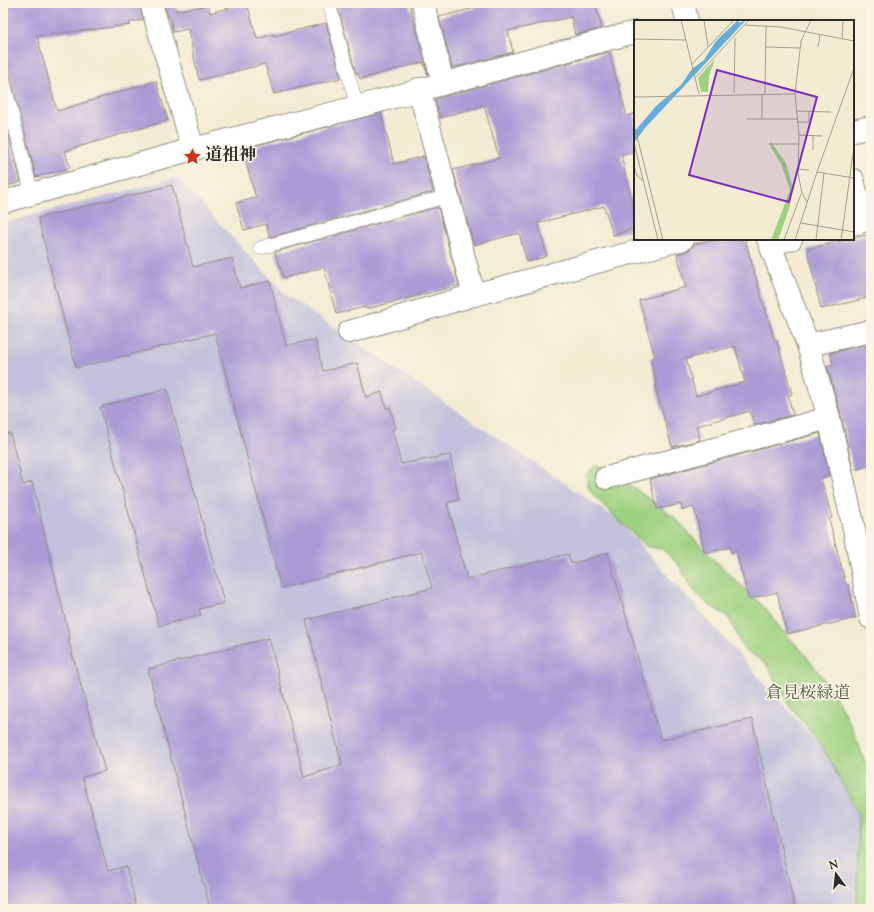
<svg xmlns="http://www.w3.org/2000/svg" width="874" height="912" font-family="'Sorts Mill Goudy','Noto Serif JP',serif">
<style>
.industrial{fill:#c3c1db}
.green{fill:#9ed180;stroke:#647e56}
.building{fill:#aa9bd6;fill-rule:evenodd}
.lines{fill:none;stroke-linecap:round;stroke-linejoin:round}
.service-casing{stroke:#8f8c7f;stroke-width:14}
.minor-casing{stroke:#8f8c7f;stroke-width:24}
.service{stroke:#fff;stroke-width:13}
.minor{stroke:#fff;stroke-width:22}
.labels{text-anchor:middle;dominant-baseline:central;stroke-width:3.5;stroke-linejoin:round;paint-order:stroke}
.poi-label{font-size:17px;font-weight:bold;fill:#2b2b2b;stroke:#fcf5e5;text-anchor:start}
.park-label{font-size:17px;fill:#4e5d44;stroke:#fcf5e5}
.inset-road{fill:none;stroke:#a39f90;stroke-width:1}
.view{fill:#7b2cbf;fill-opacity:0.15;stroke:#7b2cbf;stroke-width:2}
.inset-edge{fill:none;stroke:#2b2b2b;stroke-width:2}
</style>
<rect width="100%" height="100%" fill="#fcf5e5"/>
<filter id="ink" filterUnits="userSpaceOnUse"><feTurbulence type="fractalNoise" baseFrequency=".025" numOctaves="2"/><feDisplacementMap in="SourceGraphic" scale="8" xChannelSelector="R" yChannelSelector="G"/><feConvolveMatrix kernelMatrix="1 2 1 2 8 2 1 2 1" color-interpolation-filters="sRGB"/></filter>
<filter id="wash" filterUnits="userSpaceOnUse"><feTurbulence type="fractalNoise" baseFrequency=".012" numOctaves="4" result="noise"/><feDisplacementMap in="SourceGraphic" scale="16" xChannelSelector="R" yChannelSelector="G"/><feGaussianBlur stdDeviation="0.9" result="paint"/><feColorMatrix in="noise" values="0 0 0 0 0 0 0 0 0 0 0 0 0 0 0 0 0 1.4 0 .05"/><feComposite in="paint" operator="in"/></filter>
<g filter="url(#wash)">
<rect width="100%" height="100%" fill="#f3ecd3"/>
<path class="industrial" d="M 177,178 L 286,295 L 617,519 L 824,750 L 858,813 L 857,909 L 3,909 L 3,223 Z"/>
<path class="green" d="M 596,465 L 610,470 L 676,519 L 710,556 L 764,607 L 781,629 L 801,650 L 833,691 L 852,728 L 867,767 L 871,782 L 871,909 L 857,909 L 858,813 L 824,750 L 807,727 L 790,706 L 767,665 L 757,657 L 744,650 L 729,618 L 707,603 L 694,591 L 678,564 L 662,549 L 647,547 L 617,519 L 596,498 L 588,487 L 586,475 Z"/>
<g id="blocks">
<g class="building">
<path d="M 3,3 L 139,3 L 143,20 L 130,22 L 130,25 L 37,36 L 57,111 L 156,81 L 168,120 L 65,151 L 70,168 L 36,177 L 11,77 L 8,73 L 3,54 Z"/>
<path d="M 164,3 L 176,3 L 176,11 L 208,5 L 210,13 L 247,3 L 257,39 L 274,34 L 274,36 L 326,23 L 341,78 L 274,94 L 265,64 L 199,80 L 188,29 L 173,32 L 170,17 L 168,17 Z"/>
<path d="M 337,3 L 409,3 L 428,75 L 423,62 L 360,79 L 358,73 L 356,74 Z"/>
<path d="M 495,3 L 595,3 L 602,28 L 575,35 L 571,17 L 508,31 L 513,52 L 452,68 L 439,17 Z"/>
<path d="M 609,52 L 627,116 L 635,113 L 635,151 L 621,155 L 635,214 L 635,228 L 613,235 L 604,206 L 538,223 L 547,256 L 527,262 L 519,233 L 474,245 L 453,170 L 499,158 L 496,148 L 484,105 L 440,118 L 435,99 Z"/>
<path d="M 3,112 L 21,182 L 3,187 Z"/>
<path d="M 381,113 L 394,164 L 424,156 L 433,192 L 270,237 L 266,224 L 244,230 L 236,203 L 256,198 L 242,149 Z"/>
<path d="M 172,185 L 193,267 L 232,258 L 240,288 L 270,281 L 286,346 L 315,339 L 323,371 L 357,363 L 366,397 L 382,392 L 386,408 L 390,407 L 396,428 L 392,429 L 401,464 L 450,455 L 459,500 L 447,503 L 467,579 L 568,554 L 571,564 L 608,553 L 661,740 L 752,719 L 795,909 L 210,909 L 148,669 L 269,638 L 304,777 L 342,765 L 306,620 L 432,588 L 422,552 L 281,588 L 215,333 L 76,368 L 38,218 Z"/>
<path d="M 438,207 L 459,285 L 366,309 L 365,307 L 336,314 L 324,267 L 284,278 L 275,252 Z"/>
<path d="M 871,234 L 871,297 L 821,309 L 807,249 Z"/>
<path d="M 718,239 L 745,239 L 764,307 L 765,307 L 775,342 L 777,341 L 792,394 L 788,396 L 793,415 L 754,425 L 750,411 L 696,426 L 700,440 L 672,447 L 655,385 L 657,385 L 650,359 L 655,357 L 639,300 L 686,287 L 677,254 L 687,251 L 692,248 L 694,244 ZM 735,346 L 745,382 L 696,396 L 686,359 Z"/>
<path d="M 865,345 L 871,368 L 871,465 L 853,470 L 841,415 L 827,366 L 833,364 L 830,353 Z"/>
<path d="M 167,389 L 224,603 L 199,609 L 201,615 L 159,626 L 100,407 Z"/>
<path d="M 10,433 L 23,485 L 32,482 L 70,639 L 68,639 L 105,771 L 82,777 L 108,871 L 126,866 L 137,909 L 3,909 L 3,434 Z"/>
<path d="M 820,433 L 829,476 L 821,478 L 832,518 L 829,519 L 846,585 L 848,584 L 856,618 L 787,634 L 777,592 L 749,599 L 736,551 L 731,553 L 730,547 L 705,553 L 694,507 L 682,510 L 681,504 L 657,509 L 650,479 Z"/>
</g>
</g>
</g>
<g filter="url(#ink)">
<use href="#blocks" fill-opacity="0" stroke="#8f8c7f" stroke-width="1"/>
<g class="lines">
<defs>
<g id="service">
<path d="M 329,3 L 357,107"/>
<path d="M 3,79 L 32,194"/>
<path d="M 260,248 L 448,196"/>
</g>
<g id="minor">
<path d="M 151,3 L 193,149"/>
<path d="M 423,3 L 443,83"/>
<path d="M 683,3 L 687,21"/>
<path d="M 419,89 L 474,295"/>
<path d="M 853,131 L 871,127"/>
<path d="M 853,180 L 863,221 L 853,224"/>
<path d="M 3,202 L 193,149 L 357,107 L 635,32"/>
<path d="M 768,239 L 808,345 L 829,418 L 853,524 L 871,618"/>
<path d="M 770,244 L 791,239"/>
<path d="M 349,332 L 474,295 L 683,239"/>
<path d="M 808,345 L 871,331"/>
<path d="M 606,478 L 829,418"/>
</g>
</defs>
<use href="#service" class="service-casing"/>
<use href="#minor" class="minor-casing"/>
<use href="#service" class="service"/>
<use href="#minor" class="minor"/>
</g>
</g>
<defs>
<symbol id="sight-bare" viewBox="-9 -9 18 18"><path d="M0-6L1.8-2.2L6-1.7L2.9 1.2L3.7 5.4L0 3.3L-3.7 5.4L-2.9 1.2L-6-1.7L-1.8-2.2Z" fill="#c8321e" stroke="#fcf5e5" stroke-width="2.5" paint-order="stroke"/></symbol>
</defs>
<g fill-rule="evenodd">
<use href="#sight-bare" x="180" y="144" width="25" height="25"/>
</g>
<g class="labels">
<g class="poi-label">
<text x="205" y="156">道祖神</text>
</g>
<g class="park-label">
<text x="808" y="694">倉見桜緑道</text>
</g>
</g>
<g transform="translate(634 20)">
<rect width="220" height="220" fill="#f3ecd3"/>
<path d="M 81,39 L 75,56 L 74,72 L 67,72 L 64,58 ZM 137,122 L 152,143 L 158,165 L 156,186 L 144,220 L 137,220 L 156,170 L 147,144 L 135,124 Z" fill="#9ed180"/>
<path d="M 104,0 L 105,3 L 112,0 L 11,108 L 0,123 L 0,112 L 22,86 L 47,65 L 58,49 L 70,40 L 82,21 Z" fill="#65addc"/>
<path class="inset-road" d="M 47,0 L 65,74M 70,0 L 74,27M 111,5 L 147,7 L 220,21M 0,19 L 52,20M 208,19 L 209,0M 132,27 L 166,28M 184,27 L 186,15M 58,44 L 100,0M 220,48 L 183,152 L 220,158M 61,58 L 115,0M 100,73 L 101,18M 128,74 L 128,99M 131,74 L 132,6M 0,77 L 161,74M 162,91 L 197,92M 112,99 L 163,99M 163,102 L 175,102 L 175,92M 0,104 L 29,220M 165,115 L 188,116M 0,123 L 24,220M 137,124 L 165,124M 179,130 L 179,115M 0,146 L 3,156 L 10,161M 163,149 L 175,150M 173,182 L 168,173 L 164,153 L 165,115 L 161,74 L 167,21 L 177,0M 167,203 L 220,212M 150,220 L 167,174M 161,220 L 183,152M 182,220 L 190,153M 207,220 L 220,127"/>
<path class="view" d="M 83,50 L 183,77 L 155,182 L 55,155 Z"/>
<rect width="220" height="220" class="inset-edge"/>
</g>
<rect width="874" height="912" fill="none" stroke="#fcf5e5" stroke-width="16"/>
<g transform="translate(836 874) rotate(345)" stroke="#fcf5e5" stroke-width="3" paint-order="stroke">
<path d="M0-3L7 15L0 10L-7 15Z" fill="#2b2b2b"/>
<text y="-6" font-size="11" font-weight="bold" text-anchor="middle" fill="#2b2b2b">N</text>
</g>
</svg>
